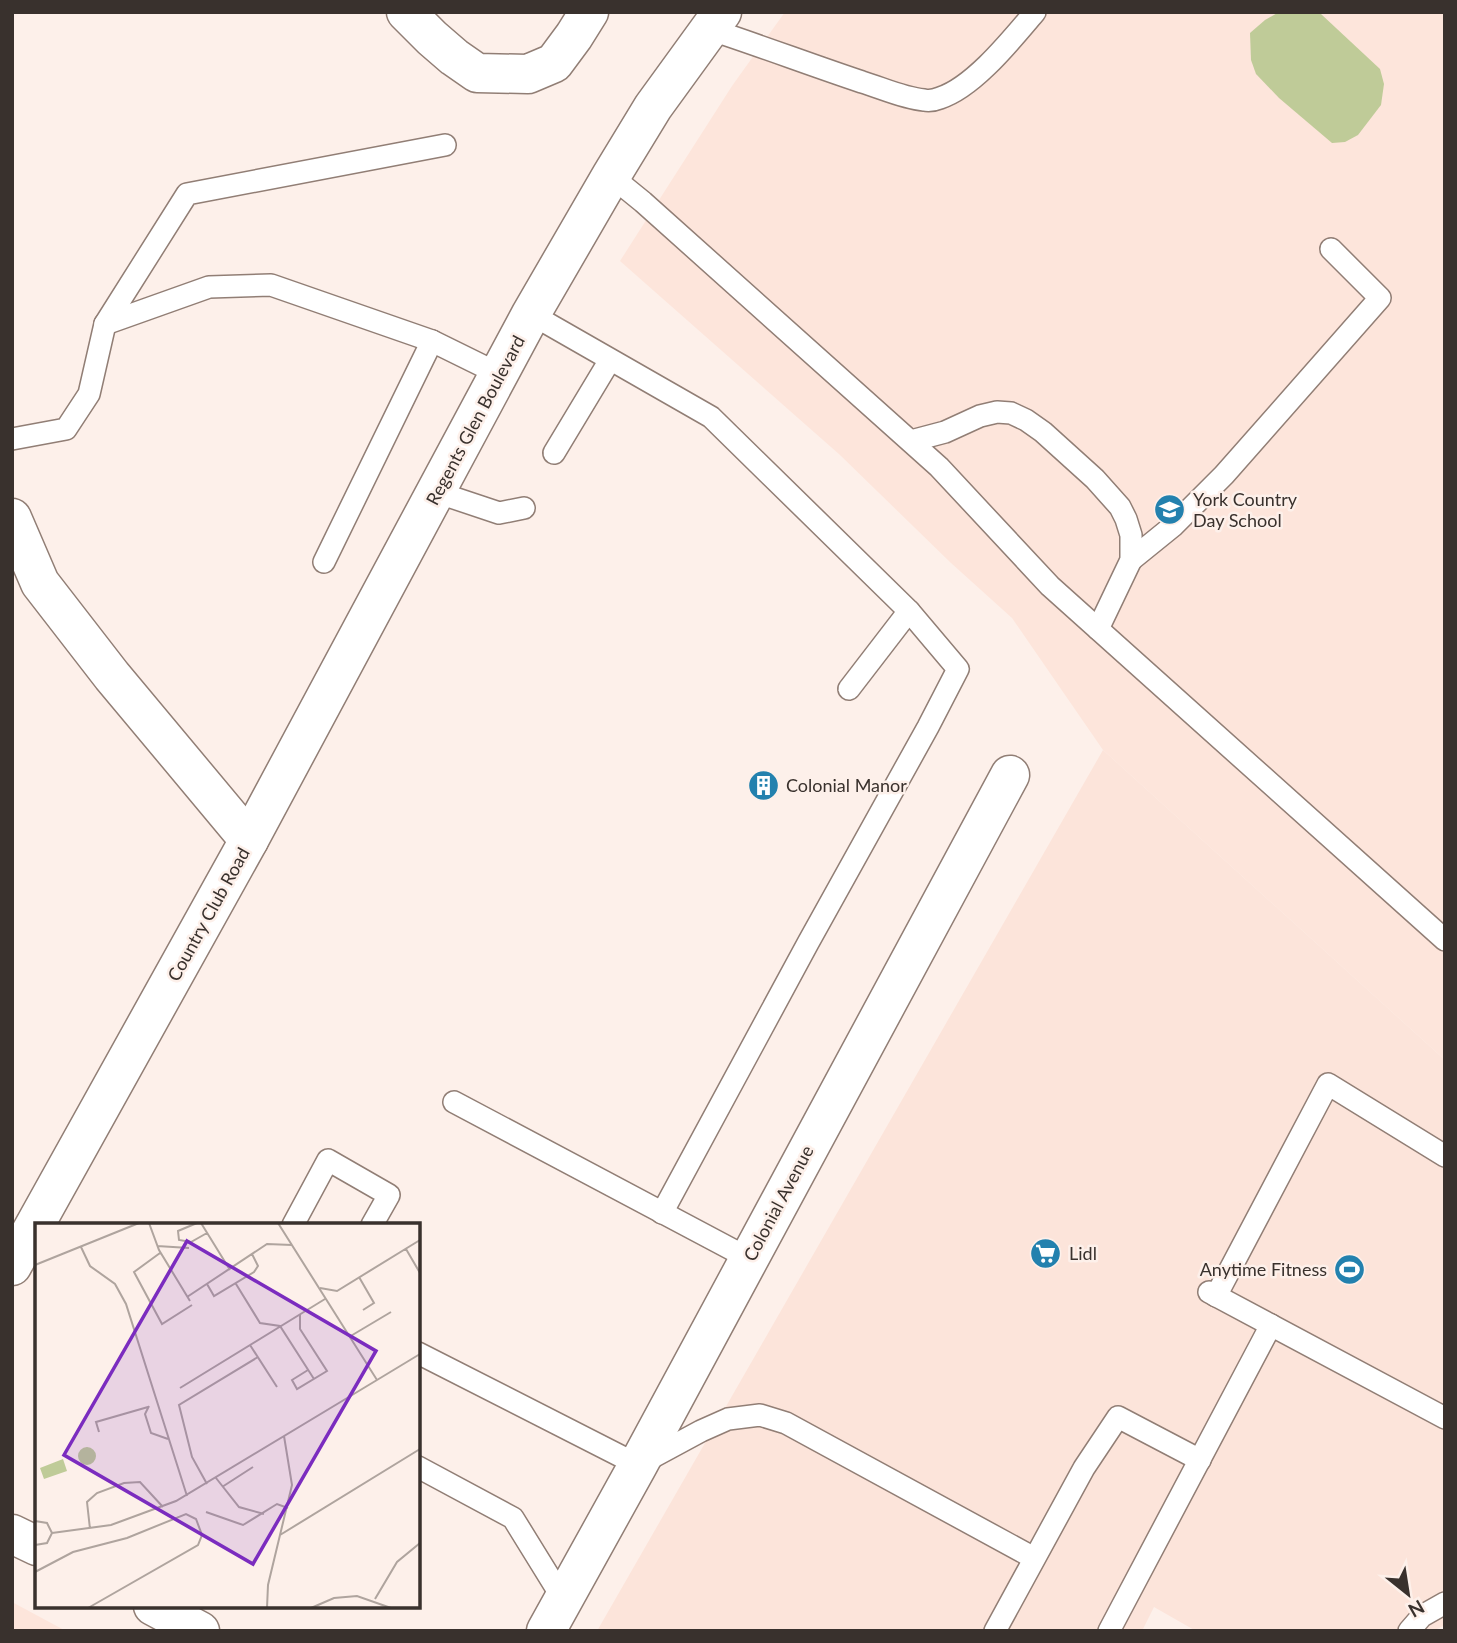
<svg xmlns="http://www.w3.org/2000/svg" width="1457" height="1643" font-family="Lato,sans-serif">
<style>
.commercial{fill:#fce4da}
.built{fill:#fde5db}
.green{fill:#bfcb98}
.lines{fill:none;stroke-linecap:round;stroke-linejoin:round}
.service-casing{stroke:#917e75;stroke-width:24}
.minor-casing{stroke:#917e75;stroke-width:41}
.secondary-casing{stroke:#917e75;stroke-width:41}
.service{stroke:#fff;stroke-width:21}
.minor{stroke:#fff;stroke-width:38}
.secondary{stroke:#fff;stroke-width:38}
.labels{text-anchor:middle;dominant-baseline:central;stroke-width:5;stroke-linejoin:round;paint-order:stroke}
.street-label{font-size:18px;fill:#39312d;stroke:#fdf0ea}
.poi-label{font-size:18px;fill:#39312d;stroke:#fdf0ea;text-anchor:start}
.inset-road{fill:none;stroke:#afa49e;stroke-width:2}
.view{fill:#7b2cbf;fill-opacity:0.15;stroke:#7b2cbf;stroke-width:3.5}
.inset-edge{fill:none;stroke:#39312d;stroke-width:3.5}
</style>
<rect width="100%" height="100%" fill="#fdf0ea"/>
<path class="commercial" d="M 1103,750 L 1445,1060 L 1445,1625 L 1433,1631 L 1196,1631 L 1154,1607 L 1142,1631 L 597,1631 Z"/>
<g class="built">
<path d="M 785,12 L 1445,12 L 1445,1060 L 1103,750 L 1012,618 L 951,563 L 840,455 L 620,261 L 732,86 Z"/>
<path d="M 12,1602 L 66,1631 L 12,1631 Z"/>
</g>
<path class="green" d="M 1279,12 L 1316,12 L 1321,14 L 1380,69 L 1384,84 L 1381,105 L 1358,135 L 1345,142 L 1332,143 L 1279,98 L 1256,74 L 1251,60 L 1250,33 L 1265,20 Z"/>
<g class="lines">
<defs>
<g id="service">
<path d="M 709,29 C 761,46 811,65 862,82 C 882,88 903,98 924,100 C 929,101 935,100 940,98 C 974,87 1012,39 1035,12"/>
<path d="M 611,176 L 643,202 L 939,467 L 1050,586 L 1445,940"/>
<path d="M 531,314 L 711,417 L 909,611 L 958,669 L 928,727 L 808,943 L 662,1213"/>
<path d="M 105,324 L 209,287 L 271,285 L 432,341 L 499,374"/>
<path d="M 12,439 L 66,429 L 89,394 L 105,324 L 187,194 L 445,145"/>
<path d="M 911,441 L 945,432 L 980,416 L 997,412 L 1011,413 L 1026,420 L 1043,432 L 1095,479 L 1120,507 L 1126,519 L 1131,535 L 1131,560 L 1098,629"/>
<path d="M 554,453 L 610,360"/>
<path d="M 436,492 L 499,513 L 524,508"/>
<path d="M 1131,560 L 1173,526 L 1224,475 L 1380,298 L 1331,249"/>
<path d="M 324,562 L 432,341"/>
<path d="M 849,689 L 909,611"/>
<path d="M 454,1102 L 748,1258"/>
<path d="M 293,1225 L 328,1160 L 389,1195 L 372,1225"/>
<path d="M 1209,1292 L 1445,1418"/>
<path d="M 1216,1296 L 1328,1084 L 1445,1156"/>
<path d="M 418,1353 L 638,1465 L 701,1431 L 728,1419 L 760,1415 L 786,1423 L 1034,1558"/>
<path d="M 418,1467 L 513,1518 L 563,1599"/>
<path d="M 995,1631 L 1084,1468 L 1118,1417 L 1200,1460"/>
<path d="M 1109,1631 L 1271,1325"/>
<path d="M 1409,1631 L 1422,1616 L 1445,1603"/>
</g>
<g id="minor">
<path d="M 406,12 L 432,38 L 454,57 L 477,73 L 528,74 L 554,63 L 574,36 L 589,12"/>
<path d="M 12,518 L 40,583 L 112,676 L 249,840"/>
<path d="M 12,1266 L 249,840 L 531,314 L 611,176 L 653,107 L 722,12"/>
<path d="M 546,1631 L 638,1465 L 1010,775"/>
</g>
<g id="secondary">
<path d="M 12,1534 L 37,1546"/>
<path d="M 153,1606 L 200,1631"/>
</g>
</defs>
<use href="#service" class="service-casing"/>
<use href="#minor" class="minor-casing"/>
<use href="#secondary" class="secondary-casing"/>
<use href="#service" class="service"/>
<use href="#minor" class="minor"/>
<use href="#secondary" class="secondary"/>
</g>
<defs>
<symbol id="school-disc" viewBox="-11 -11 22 22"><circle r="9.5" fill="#2381ae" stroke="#fdf0ea"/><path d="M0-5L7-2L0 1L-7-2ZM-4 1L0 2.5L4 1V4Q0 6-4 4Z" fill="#fff"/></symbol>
<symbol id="building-disc" viewBox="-11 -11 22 22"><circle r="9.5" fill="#2381ae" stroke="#fdf0ea"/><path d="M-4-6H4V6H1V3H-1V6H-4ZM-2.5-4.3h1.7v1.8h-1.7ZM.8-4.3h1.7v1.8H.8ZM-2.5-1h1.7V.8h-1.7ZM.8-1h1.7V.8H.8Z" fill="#fff"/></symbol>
<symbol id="supermarket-disc" viewBox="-11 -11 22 22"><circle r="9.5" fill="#2381ae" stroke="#fdf0ea"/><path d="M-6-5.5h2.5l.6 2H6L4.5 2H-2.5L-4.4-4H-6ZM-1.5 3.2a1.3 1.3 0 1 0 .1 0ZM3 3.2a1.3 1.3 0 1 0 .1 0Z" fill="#fff"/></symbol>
<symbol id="stadium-disc" viewBox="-11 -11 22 22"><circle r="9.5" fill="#2381ae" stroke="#fdf0ea"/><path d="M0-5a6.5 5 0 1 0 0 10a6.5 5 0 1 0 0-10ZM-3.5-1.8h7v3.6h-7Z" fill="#fff"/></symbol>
</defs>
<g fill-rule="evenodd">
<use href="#school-disc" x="1152" y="492" width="35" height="35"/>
<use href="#building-disc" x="746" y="768" width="35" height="35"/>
<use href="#supermarket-disc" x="1028" y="1236" width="35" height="35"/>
<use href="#stadium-disc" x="1332" y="1252" width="35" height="35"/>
</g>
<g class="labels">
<g class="street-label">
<text transform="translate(475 420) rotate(-62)">Regents Glen Boulevard</text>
<text transform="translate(208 914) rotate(-61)">Country Club Road</text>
<text transform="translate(778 1203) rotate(-62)">Colonial Avenue</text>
</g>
<g class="poi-label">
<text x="1193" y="499">York Country<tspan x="1193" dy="21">Day School</tspan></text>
<text x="786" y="785">Colonial Manor</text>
<text x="1069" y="1253">Lidl</text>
<text x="1327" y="1269" text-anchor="end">Anytime Fitness</text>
</g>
</g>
<g transform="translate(35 1223)">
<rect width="385" height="385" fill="#fdf0ea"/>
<path d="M43 233a9 9 0 1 1 18 0a9 9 0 1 1-18 0ZM 28,236 L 32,248 L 9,256 L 5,245 Z" fill="#bfcb98"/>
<path class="inset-road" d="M 114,0 L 124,27 L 155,78M 162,0 L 143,8 L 144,17 L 156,19 L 172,10M 166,0 L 195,47M 243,0 L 342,157 L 385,131M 122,23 L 154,25M 46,24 L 55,43 L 80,61 L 91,81 L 152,273M 371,26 L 385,50M 125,30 L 99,49 L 127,101 L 157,82M 0,42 L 104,0M 324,54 L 339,80 L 328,87M 172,61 L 179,73 L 219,49 L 223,43 L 217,31M 201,61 L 225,100 L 245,103 L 279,156M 285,65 L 302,68 L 385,17M 152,74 L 232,21 L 257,22M 265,91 L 265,106 L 292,148 L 262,166 L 257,157 L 273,147M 314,114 L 356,89M 215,122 L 242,164M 145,165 L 290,76M 114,183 L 110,191 L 116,210 L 133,216M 64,209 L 61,199 L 113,184M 181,255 L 204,284 L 229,291M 172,261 L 157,234 L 144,182 L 223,134M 187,264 L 218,244M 171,289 L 208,302 L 242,281 L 253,285M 0,298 L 12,300 L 17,310 L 12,320 L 0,322M 55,306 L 52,279 L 62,270 L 89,260 L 105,259 L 128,284M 17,310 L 76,302 L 141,278 L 342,157M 245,312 L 385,226M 0,349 L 38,329 L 92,315 L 151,291 L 161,296 L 167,312 L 163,322 L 53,385M 340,376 L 362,339 L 385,320M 232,385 L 233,362 L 257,262 L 249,213M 276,385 L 299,375 L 322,373 L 356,385"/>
<path class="view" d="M 152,18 L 341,128 L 218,341 L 29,232 Z"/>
<rect width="385" height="385" class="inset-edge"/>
</g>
<rect width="1457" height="1643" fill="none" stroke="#39312d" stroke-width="28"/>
<g transform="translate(1408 1594) rotate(150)" stroke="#fdf0ea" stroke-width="5" paint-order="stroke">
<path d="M0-5L12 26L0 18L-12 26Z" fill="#39312d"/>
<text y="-10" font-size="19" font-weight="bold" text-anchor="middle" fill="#39312d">N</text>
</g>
</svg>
